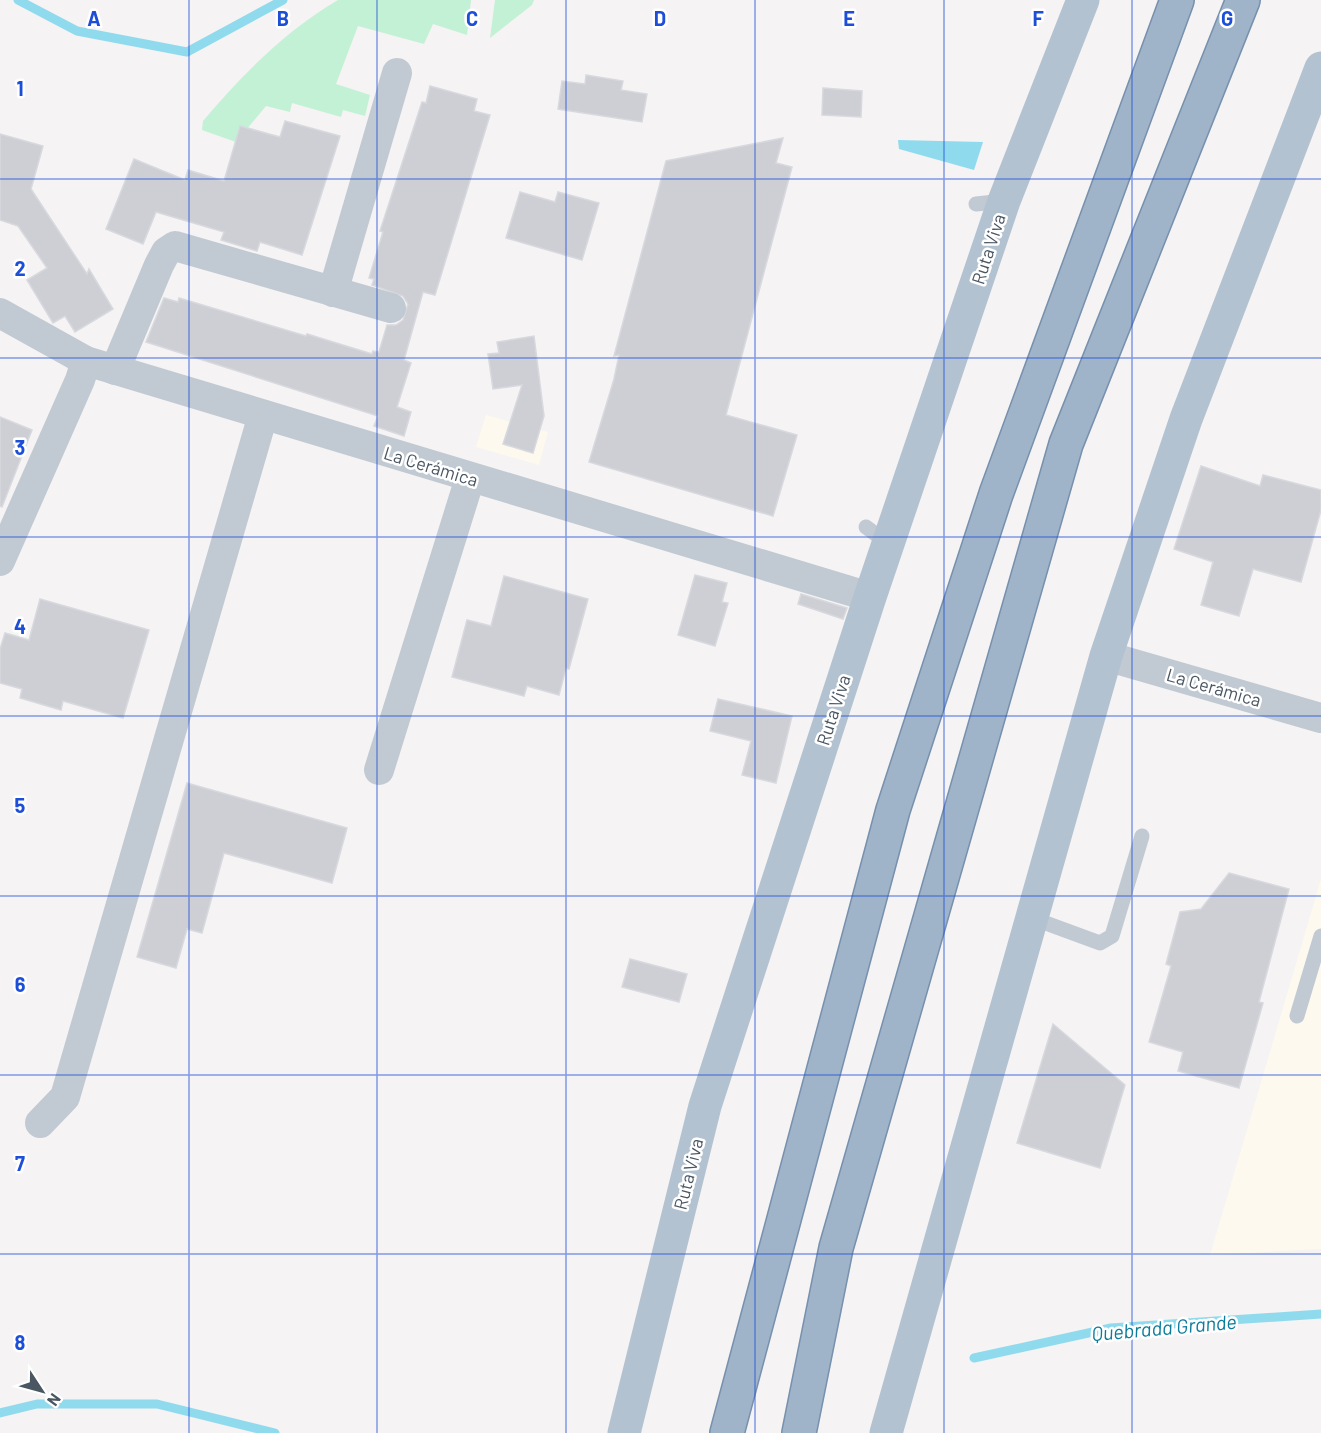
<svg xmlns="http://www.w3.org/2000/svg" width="1321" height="1433" font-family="Barlow,sans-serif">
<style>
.commercial{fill:#fdf9ef}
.green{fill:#c3f1d5}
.water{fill:#90daee}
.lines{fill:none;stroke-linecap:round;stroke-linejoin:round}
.stream{stroke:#90daee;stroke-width:9}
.building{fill:#cdcfd5;stroke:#d7d9de;stroke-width:1.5}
.trunk-casing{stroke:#7690ad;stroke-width:36}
.service{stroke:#c1cad2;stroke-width:15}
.minor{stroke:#c1cad2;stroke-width:30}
.primary{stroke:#b3c2d1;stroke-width:33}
.trunk{stroke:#9fb4c9;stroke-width:33}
.grid{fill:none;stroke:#1d4ed8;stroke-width:1.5;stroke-opacity:0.55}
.labels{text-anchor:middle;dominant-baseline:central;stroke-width:5;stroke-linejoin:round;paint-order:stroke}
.street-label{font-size:18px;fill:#4a5661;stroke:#fff}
.water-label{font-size:20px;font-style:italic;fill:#0c7c9b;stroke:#fff}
.grid-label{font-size:20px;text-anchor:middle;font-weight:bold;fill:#1d4ed8;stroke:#fff;stroke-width:5;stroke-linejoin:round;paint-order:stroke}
</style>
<rect width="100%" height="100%" fill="#f5f3f3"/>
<g class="commercial">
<path d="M 486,415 L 548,432 L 539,465 L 476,447 Z"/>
<path d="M 1321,879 L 1321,1249 L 1210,1255 Z"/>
</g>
<g class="green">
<path d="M 338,0 L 471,0 L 467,35 L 433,24 L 424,44 L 358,26 L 336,84 L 370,95 L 365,116 L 343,110 L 341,117 L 292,103 L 290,112 L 266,106 L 236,142 L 202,130 L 203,121 C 242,75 285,31 338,0 Z"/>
<path d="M 495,0 L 534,0 L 532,5 L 490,38 Z"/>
</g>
<path class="water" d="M 898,140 L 983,142 L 974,170 L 899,149 Z"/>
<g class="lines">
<g class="stream">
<path d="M 18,0 L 77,31 L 187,52 L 283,0"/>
<path d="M 974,1358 L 1111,1328 L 1321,1314"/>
<path d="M 0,1413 L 37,1404 L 157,1404 L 275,1433"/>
</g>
</g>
<g class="building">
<path d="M 586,75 L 623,81 L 621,90 L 647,94 L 642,122 L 558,109 L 562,81 L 585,84 Z"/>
<path d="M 430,86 L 477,99 L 474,111 L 490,115 L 435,295 L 423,292 L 404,360 L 411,363 L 397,407 L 411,412 L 404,436 L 374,426 L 378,416 L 146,342 L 164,298 L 178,302 L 179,298 L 306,336 L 307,334 L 372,354 L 373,351 L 379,352 L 387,325 L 396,325 L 403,320 L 408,304 L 403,296 L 372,285 L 374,279 L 369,278 L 383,232 L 380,231 L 422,102 L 426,103 Z"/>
<path d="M 823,88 L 862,91 L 861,117 L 822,115 Z"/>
<path d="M 285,121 L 340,136 L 302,255 L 260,242 L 257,251 L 221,240 L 224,232 L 156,212 L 143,244 L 106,229 L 134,159 L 185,180 L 188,170 L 224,181 L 240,126 L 280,137 Z"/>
<path d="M 0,134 L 43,146 L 31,189 L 87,274 L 89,269 L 113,309 L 75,332 L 65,316 L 53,323 L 27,280 L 47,268 L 18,226 L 0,220 Z"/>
<path d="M 783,138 L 776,163 L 792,167 L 726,415 L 797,435 L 773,516 L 589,462 L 614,379 L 619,355 L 614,356 L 666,161 Z"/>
<path d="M 520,192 L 555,202 L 558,192 L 599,203 L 582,260 L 506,238 Z"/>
<path d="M 534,336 L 544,416 L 533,453 L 503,444 L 522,385 L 493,389 L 488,354 L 499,353 L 497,342 Z"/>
<path d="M 0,417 L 32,430 L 2,507 L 0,506 Z"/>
<path d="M 1201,466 L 1260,486 L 1263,475 L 1321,490 L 1321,510 L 1301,582 L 1253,569 L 1239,616 L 1201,605 L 1213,562 L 1174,549 Z"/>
<path d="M 695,575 L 727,583 L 722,602 L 728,603 L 715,646 L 678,635 Z"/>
<path d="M 504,576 L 588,599 L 569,669 L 566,668 L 559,695 L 527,686 L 524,696 L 452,677 L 467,620 L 491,626 Z"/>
<path d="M 801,594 L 847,608 L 843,619 L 798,604 Z"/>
<path d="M 40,599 L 149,630 L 123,718 L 63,701 L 61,710 L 20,698 L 22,689 L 0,683 L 0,649 L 5,633 L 29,640 Z"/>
<path d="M 718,699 L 792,716 L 776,783 L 742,775 L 751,741 L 710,731 Z"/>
<path d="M 187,783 L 347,828 L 332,883 L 224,853 L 202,933 L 187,929 L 176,968 L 137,957 Z"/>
<path d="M 1229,873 L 1289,889 L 1259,1002 L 1263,1003 L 1239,1088 L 1178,1071 L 1183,1052 L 1149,1042 L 1171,966 L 1166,964 L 1180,912 L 1201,909 Z"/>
<path d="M 630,959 L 687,974 L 679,1002 L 622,987 Z"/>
<path d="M 1053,1024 L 1125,1085 L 1100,1168 L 1017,1143 Z"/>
</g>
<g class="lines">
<defs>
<g id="trunk">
<path d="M 727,1433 L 893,810 L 996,494 L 1177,0"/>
<path d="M 799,1433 L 836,1248 L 1066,444 L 1243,0"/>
</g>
</defs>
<use href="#trunk" class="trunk-casing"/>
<g class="service">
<path d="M 976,204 L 1004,201"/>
<path d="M 866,527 L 889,544"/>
<path d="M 1032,918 L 1100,943 L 1112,936 L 1142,836"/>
<path d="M 1297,1016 L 1321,936"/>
</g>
<g class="minor">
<path d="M 333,292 L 397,73"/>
<path d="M 0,313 L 86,361 L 870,597"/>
<path d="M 115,370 L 159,265 L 166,252 L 175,246 L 391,308"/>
<path d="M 0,561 L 80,380 L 86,361"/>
<path d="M 1106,656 L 1321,718"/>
<path d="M 379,770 L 470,478"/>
<path d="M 40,1123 L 65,1097 L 263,415"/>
</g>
<g class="primary">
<path d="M 624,1433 L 705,1106 L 870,597 L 1004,201 L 1083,0"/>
<path d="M 886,1433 L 1106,656 L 1186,419 L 1321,68"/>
</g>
<use href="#trunk" class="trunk"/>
</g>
<path class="grid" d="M 189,0 L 189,1433M 377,0 L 377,1433M 566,0 L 566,1433M 755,0 L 755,1433M 944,0 L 944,1433M 1132,0 L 1132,1433M 0,179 L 1321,179M 0,358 L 1321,358M 0,537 L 1321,537M 0,716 L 1321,716M 0,896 L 1321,896M 0,1075 L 1321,1075M 0,1254 L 1321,1254"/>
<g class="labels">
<g class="street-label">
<text transform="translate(988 249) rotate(-72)">Ruta Viva</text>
<text transform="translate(431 466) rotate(17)">La Cerámica</text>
<text transform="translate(1214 687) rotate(16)">La Cerámica</text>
<text transform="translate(833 710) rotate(-72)">Ruta Viva</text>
<text transform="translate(688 1174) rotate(-76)">Ruta Viva</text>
</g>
<g class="water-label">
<text transform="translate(1164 1327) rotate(-5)">Quebrada Grande</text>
</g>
</g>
<g class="grid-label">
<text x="94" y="26">A</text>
<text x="283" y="26">B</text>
<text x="472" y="26">C</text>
<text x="660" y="26">D</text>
<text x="849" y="26">E</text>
<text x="1038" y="26">F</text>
<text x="1227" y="26">G</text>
<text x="20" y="96">1</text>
<text x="20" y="276">2</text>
<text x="20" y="455">3</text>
<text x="20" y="634">4</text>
<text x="20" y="813">5</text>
<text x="20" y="992">6</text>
<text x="20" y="1171">7</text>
<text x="20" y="1350">8</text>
</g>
<g transform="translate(42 1391) rotate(126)" stroke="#ffffff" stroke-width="4.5" paint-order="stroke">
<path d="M0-4.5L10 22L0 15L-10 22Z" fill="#4a5661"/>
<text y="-9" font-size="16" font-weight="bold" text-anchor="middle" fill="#4a5661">N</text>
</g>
</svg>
